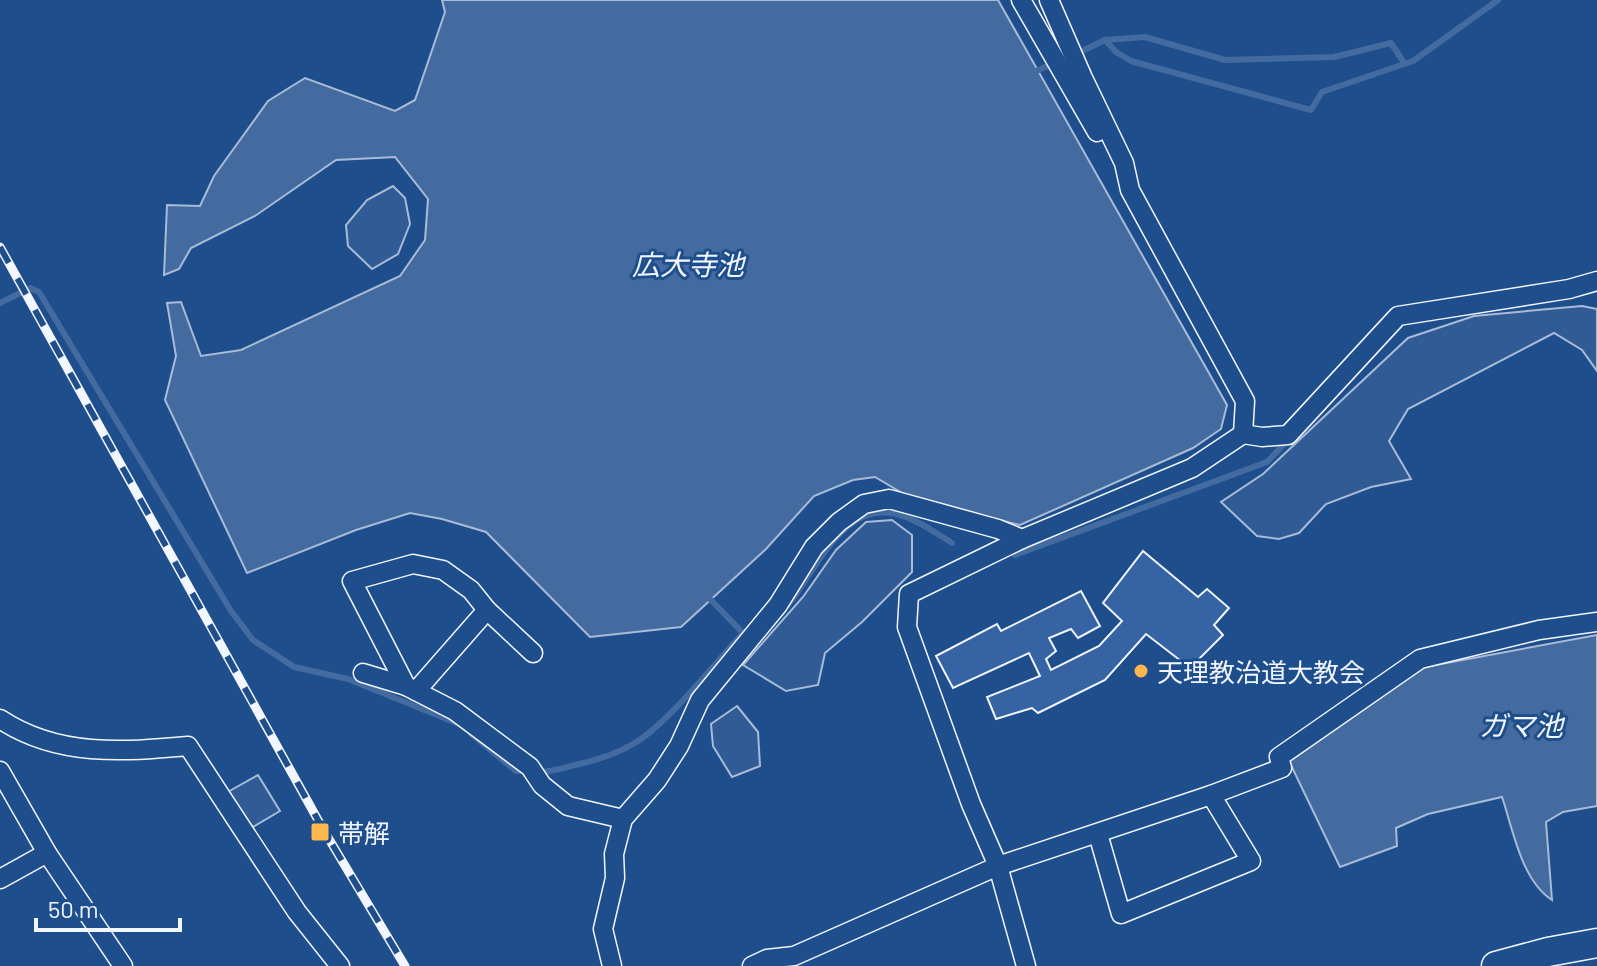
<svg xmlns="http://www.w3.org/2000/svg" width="1597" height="966" font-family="Barlow,'Noto Sans JP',sans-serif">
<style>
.built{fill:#305b95;stroke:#a8bbd7;stroke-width:2}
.water{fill:#446ba0;stroke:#a8bbd7;stroke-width:2}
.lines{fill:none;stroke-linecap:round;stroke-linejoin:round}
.stream{stroke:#446ba0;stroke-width:6}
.building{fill:#3563a3;stroke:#f2f6ff;stroke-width:2}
.street-casing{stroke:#f2f6ff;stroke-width:21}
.primary-casing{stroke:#f2f6ff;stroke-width:31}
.street{stroke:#1f4e8c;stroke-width:18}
.primary{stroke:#1f4e8c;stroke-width:28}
.rail-casing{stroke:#f2f6ff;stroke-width:9}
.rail{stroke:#1f4e8c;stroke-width:6;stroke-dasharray:18;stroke-linecap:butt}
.poi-dot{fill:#ffb74d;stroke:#1f4e8c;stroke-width:3}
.labels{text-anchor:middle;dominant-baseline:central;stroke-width:6;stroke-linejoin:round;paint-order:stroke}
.poi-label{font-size:26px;fill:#f2f6ff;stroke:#1f4e8c;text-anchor:start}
.water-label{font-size:28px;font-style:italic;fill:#f2f6ff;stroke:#1f4e8c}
</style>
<rect width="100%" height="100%" fill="#1f4e8c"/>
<g class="built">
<path d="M 393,186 L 405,198 L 410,224 L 398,254 L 372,269 L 348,246 L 346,225 L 367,200 Z"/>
<path d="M 1582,306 L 1597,309 L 1597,371 L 1582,350 L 1554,333 L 1408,409 L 1389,441 L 1411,479 L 1371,487 L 1326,504 L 1299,533 L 1279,539 L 1257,536 L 1221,502 L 1263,474 L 1408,338 L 1474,316 Z"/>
<path d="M 892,520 L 912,535 L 912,572 L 862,622 L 825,653 L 818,685 L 786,691 L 743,665 L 803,597 L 836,550 L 866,522 Z"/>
<path d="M 737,706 L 758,732 L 760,766 L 732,777 L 713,746 L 711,724 Z"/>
<path d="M 258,775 L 280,811 L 253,827 L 243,822 L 226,793 Z"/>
</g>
<g class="water">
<path d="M 442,0 L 998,0 L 1227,405 L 1221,429 L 1193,448 L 1020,525 L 914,500 L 875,477 L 853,480 L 814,496 L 766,549 L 681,627 L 590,637 L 486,532 L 442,519 L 410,513 L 356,530 L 247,573 L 165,400 L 176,356 L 167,303 L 181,302 L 201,356 L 241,350 L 400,276 L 425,240 L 428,199 L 395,157 L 336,160 L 255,216 L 191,248 L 179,269 L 164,275 L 167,205 L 200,206 L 214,176 L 268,101 L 305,78 L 395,111 L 415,100 L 445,12 Z"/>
<path d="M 1597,635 L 1597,806 L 1563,812 L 1546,822 L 1552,900 C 1521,880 1513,829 1502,797 L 1428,814 L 1396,828 L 1397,846 L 1340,867 L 1288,759 L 1425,667 Z"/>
</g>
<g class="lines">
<g class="stream">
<path d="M 1105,40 L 1116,52 L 1131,61 L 1311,110 L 1322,92 L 1413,61 L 1498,0"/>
<path d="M 1076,54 L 1105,40 L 1145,37 L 1225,60 L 1334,57 L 1391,43 L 1405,64"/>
<path d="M 1032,73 L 1054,63"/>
<path d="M 0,303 L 30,288 L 39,292 L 231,611 L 253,640 L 294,667 L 348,679 L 459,724"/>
<path d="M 1015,555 L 1267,462 L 1289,439"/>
<path d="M 787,606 C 817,571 844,495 903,516 C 920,521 937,534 952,543"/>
<path d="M 471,734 L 516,771 L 527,771"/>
<path d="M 538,772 C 551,772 563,768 575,765 C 594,761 616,754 633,744 C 668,724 714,664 743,633 L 706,595"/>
</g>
</g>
<path class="building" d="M 1143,551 L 1198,597 L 1207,589 L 1229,608 L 1214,625 L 1223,635 L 1190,668 L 1146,634 L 1105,680 L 1038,713 L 1032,708 L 996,719 L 987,697 L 1040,676 L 1029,653 L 953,688 L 936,656 L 997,624 L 1001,631 L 1081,591 L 1100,626 L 1078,638 L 1071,629 L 1049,638 L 1056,651 L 1046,659 L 1051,670 L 1099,646 L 1122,621 L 1103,603 Z"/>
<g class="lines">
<defs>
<g id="street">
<path d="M 1021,0 L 1097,132"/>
<path d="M 1243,434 L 1262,437 L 1288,435 L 1398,316 L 1569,289 L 1597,281"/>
<path d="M 363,673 L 406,686 L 455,711 L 530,767 L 542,785 L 568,806 L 623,819"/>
<path d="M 406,686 L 352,581 L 413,564 L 443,570 L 471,590 L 487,610 L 533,653"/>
<path d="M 416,691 L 487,610"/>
<path d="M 0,719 C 57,757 123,752 188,746 L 297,912 L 340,966"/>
<path d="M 0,771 L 47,853 L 123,966"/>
<path d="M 1098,834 L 1121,914 L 1251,861 L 1211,795"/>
<path d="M 0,879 L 47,853"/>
<path d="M 612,966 L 603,929 L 615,878 L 614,854 L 623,819 L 657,780 L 679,746 L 700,700 L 778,605 L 814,547 L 839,522 L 864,504 L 889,499 L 998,529 L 1022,539"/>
<path d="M 752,966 L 767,959 L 794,956 L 998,866 L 1211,795 L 1282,768 L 1279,757 L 1420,659 L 1539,630 L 1597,622"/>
<path d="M 1026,966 L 998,866 L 971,804 L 907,627 L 909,594 L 1022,539 L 1192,468 L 1243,434 L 1245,401 L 1130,190 L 1124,163 L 1083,78 L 1049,0"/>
</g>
<path id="primary" d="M 1496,966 L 1548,952 L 1597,943"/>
</defs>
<use href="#street" class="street-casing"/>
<use href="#primary" class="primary-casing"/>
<use href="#street" class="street"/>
<use href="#primary" class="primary"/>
<defs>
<path id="rail" d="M 0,247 L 323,829 L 405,966"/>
</defs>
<use href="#rail" class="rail-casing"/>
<use href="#rail" class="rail"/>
</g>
<g class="poi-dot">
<circle cx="1141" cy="671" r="8"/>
<rect x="310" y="822" width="20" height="20" rx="4"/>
</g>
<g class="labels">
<g class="poi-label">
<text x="1157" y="671">天理教治道大教会</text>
<text x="338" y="832">帯解</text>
</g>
<g class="water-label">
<text x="688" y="264">広大寺池</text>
<text x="1521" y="725">ガマ池</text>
</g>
</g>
<path d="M36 918v12h144v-12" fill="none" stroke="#f2f6ff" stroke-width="4"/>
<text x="48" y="918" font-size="24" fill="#f2f6ff" stroke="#1f4e8c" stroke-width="6" paint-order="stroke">50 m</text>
</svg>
